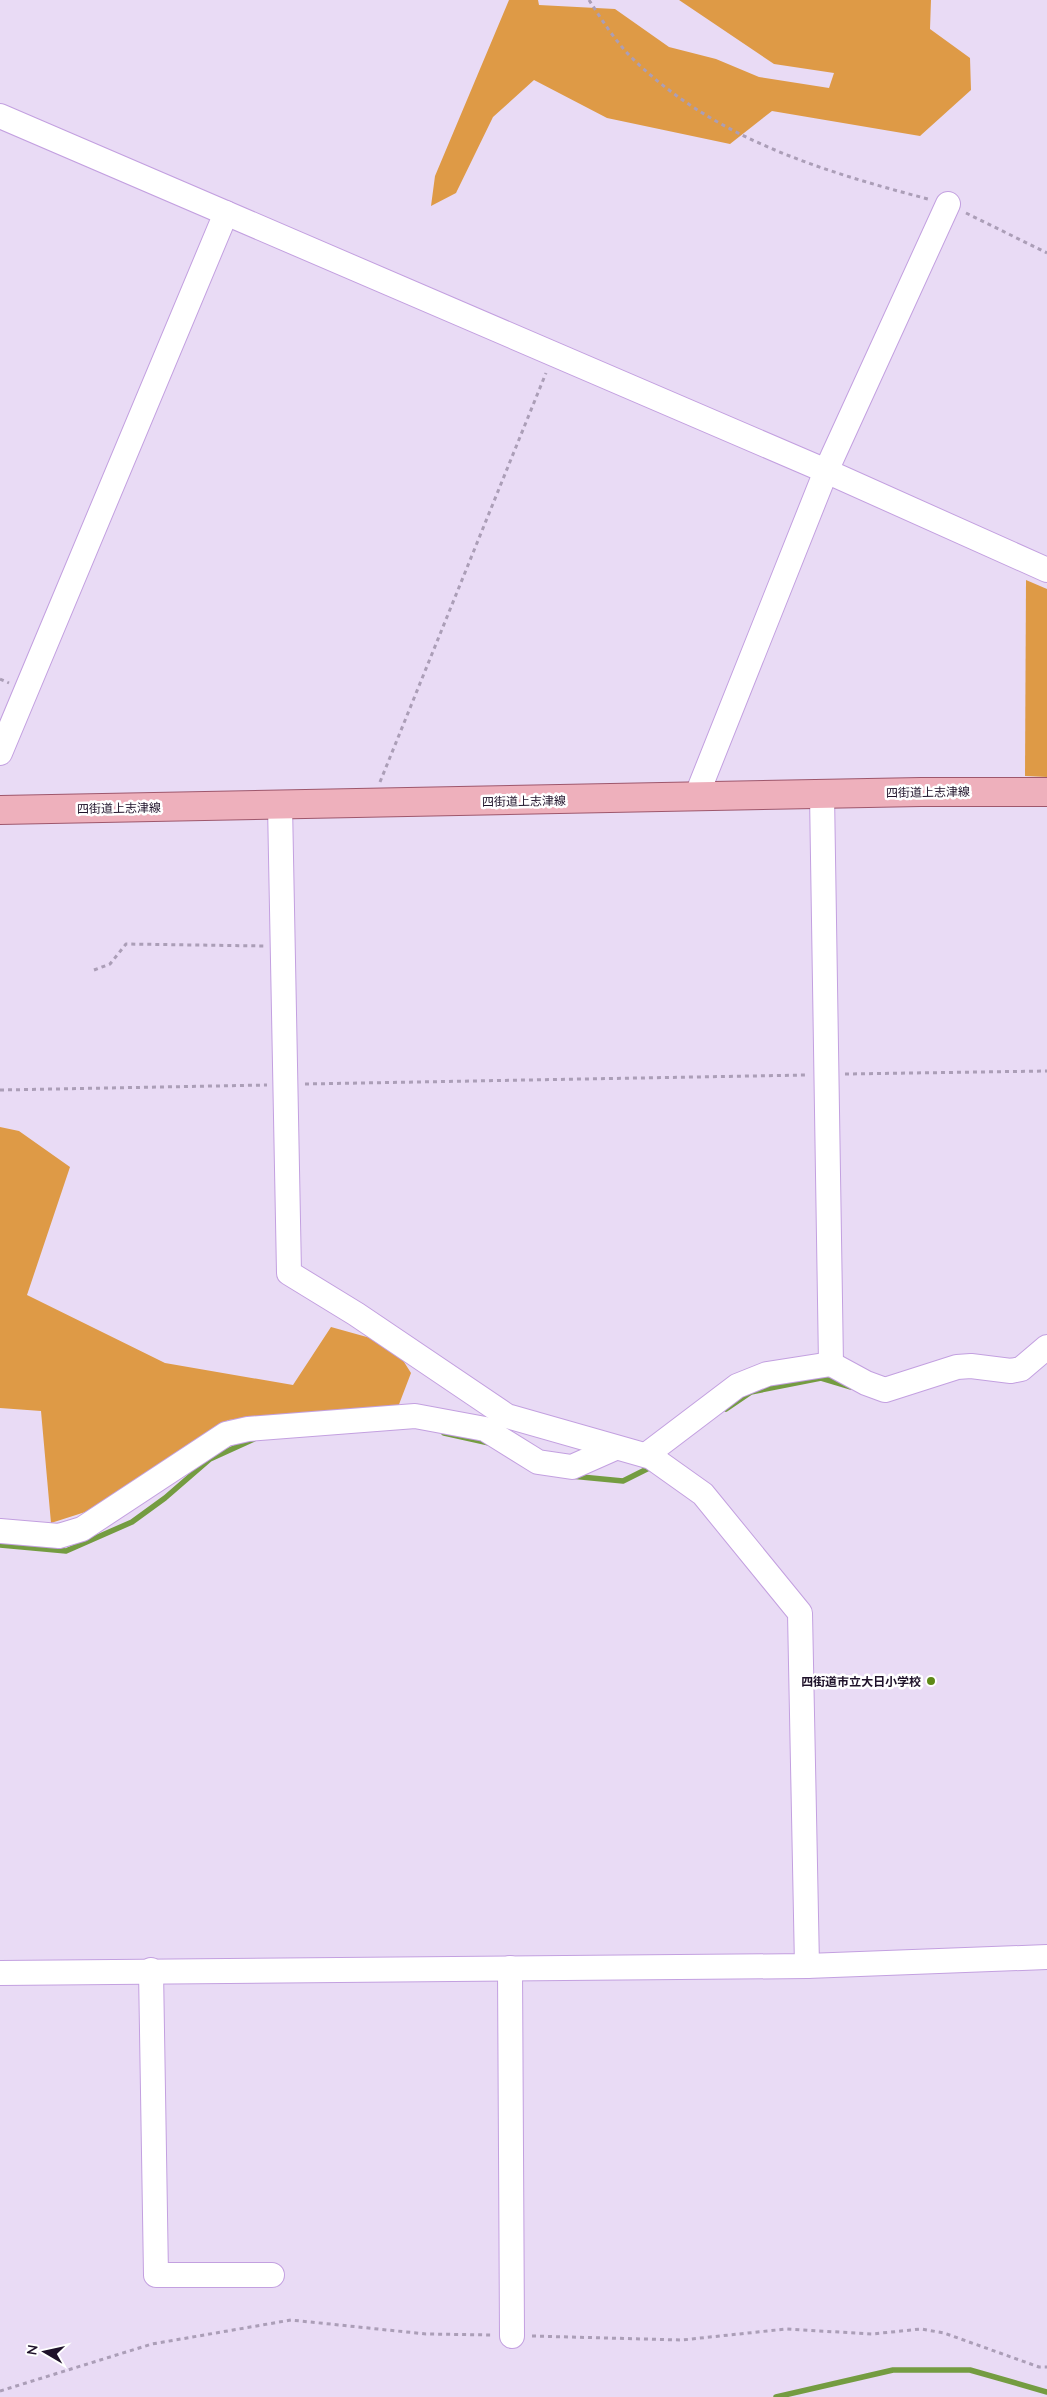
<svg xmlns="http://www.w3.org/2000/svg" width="1047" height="2397" font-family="Quicksand,'Noto Sans JP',sans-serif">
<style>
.forest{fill:#de9a46}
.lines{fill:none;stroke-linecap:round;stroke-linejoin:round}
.stream{stroke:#749c41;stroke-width:5.5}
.minor-casing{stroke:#c3a0e0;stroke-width:26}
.major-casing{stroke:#9e576c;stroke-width:30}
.path{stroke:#ab9eb7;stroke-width:3;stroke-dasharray:4 4;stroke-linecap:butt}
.minor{stroke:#fff;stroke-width:24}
.major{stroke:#eeb0bc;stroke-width:28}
.poi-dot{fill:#5e8917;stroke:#fff;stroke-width:2}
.labels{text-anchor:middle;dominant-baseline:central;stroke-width:5;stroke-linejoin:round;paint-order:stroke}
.street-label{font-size:12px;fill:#1f122a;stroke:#fff}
.poi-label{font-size:12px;font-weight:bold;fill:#1f122a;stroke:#fff;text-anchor:end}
</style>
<rect width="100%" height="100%" fill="#e9dbf5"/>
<g class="forest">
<path d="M 509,0 L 538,0 L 539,5 L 615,9 L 669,47 L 716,59 L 759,77 L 829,88 L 834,73 L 774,64 L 679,0 L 931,0 L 930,29 L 970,58 L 971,90 L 920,136 L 772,111 L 730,144 L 607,118 L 534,80 L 493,117 L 456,193 L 431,206 L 435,176 Z"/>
<path d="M 1026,580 L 1047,589 L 1047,777 L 1025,776 Z"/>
<path d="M 0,1127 L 19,1131 L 70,1167 L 27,1295 L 165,1363 L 293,1385 L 331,1327 L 374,1339 L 399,1354 L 411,1373 L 398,1407 L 228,1420 L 129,1498 L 51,1523 L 41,1411 L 0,1408 Z"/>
</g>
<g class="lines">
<g class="stream">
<path d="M 726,1409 L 751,1392 L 821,1378 L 851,1387"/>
<path d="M 444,1433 L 489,1443"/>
<path d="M 571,1476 L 623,1481 L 653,1466"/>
<path d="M 0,1545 L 66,1551 L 132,1522 L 165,1498 L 210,1459 L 254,1439"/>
<path d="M 776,2397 L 893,2370 L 970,2370 L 1047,2392"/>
</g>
<defs>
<g id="minor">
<path d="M 0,116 L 826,471 L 1047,570"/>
<path d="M 0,753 L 226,213"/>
<path d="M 822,794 L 831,1364"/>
<path d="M 696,797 L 826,471 L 948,204"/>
<path d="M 280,805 L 289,1273 L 356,1314 L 507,1416 L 651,1457 L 703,1494 L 800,1613 L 807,1966"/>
<path d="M 646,1455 L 737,1386 L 767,1374 L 831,1364 L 866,1383 L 885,1390 L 957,1367 L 971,1366 L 1011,1371 L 1021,1369 L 1047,1347"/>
<path d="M 0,1531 L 59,1536 L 82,1529 L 226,1434 L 248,1429 L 415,1416 L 485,1429 L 538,1462 L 572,1467 L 615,1448"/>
<path d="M 510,1968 L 512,2336"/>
<path d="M 151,1970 L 156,2275 L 272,2275"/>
<path d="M 0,1973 L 807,1966 L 1047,1957"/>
</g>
<path id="major" d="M 0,810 L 921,792 L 1047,792"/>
</defs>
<use href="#minor" class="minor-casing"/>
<use href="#major" class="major-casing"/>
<g class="path">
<path d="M 589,0 C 602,20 615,41 632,58 C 713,138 821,171 928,199"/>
<path d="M 966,213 L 1047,253"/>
<path d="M 0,679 L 9,683"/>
<path d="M 380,782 L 546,373"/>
<path d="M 94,970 L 110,964 L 126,944 L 264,946"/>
<path d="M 845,1074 L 1047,1071"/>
<path d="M 305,1084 L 806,1075"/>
<path d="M 0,1090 L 267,1085"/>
<path d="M 532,2336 L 682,2340 L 786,2329 L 872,2334 L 921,2329 L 944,2333 L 1039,2367 L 1047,2367"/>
<path d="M 0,2391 L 152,2344 L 291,2320 L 426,2334 L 494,2335"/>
</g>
<use href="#minor" class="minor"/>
<use href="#major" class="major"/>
</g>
<circle class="poi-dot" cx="931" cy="1681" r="5"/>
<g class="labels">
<g class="street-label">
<text transform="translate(928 792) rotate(-1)">四街道上志津線</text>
<text transform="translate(524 801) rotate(-1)">四街道上志津線</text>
<text transform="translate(119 808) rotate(-1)">四街道上志津線</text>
</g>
<g class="poi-label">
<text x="921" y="1681">四街道市立大日小学校</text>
</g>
</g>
<g transform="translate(45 2352) rotate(279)" stroke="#ffffff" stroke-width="4" paint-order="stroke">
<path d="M0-4L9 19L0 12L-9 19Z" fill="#1f122a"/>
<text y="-8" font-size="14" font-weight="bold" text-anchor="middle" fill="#1f122a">N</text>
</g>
</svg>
